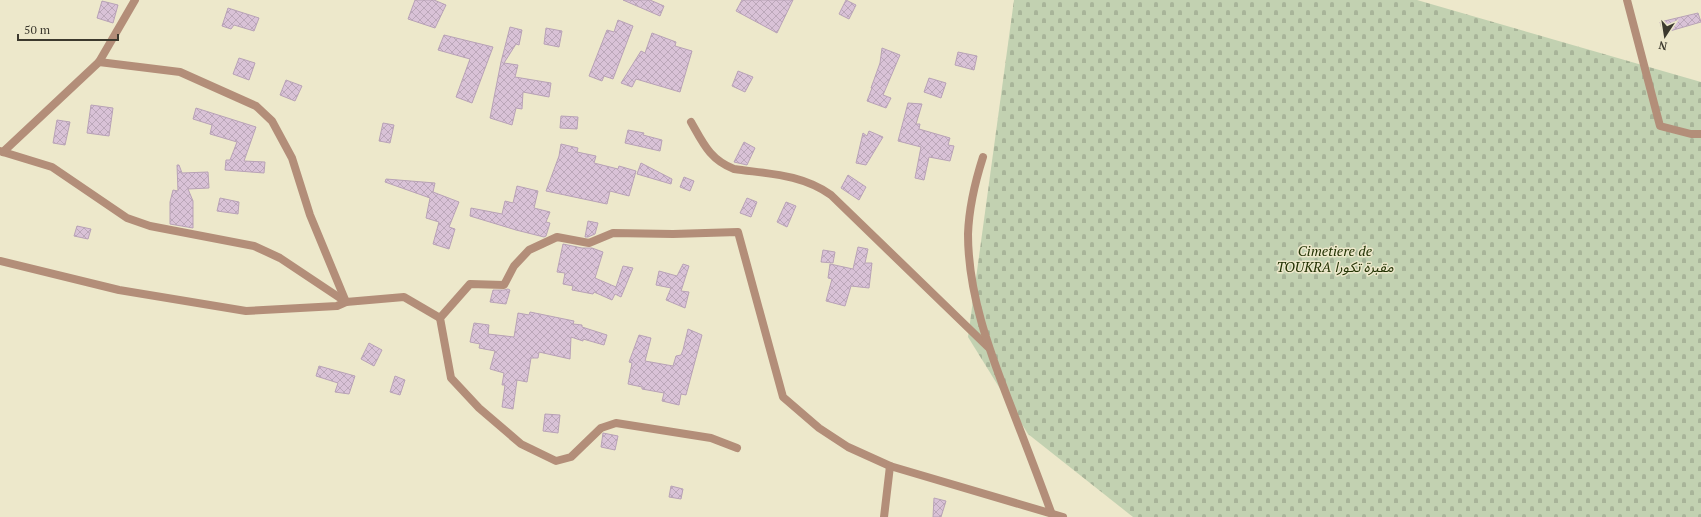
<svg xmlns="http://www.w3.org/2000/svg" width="1701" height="517" font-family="'PT Serif','Noto Sans Arabic',serif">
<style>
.cemetery{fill:url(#cemetery-stones)}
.building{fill:url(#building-cross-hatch);stroke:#b8a2b6}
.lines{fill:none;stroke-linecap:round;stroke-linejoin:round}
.minor{stroke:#b38e79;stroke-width:8}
.labels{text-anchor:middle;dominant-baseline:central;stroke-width:3;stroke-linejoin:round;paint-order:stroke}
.park-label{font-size:14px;font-style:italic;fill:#223203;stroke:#ede8cb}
</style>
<defs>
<pattern id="cemetery-stones" width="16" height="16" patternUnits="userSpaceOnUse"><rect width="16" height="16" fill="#c2d1b1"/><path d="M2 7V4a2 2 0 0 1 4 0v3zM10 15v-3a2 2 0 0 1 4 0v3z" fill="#a8b499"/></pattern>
<pattern id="building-cross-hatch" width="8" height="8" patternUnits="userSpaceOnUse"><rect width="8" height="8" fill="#d9c2d7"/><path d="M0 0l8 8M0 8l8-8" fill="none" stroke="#bba7b9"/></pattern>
</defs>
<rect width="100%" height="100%" fill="#ede8cb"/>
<path class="cemetery" d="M 1014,0 L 1417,0 L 1701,82 L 1701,517 L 1133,517 L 1028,434 L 968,337 Z"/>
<g class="building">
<path d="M 415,0 L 434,0 L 446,5 L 435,28 L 408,19 Z"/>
<path d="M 623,0 L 650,0 L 664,6 L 660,16 Z"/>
<path d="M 742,0 L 793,0 L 777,33 L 736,11 Z"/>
<path d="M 846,0 L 856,5 L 849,19 L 839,14 Z"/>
<path d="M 102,1 L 118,5 L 113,23 L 97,18 Z"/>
<path d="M 228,8 L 259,18 L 254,31 L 234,25 L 231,29 L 222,26 Z"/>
<path d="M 1698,13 L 1701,22 L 1663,33 L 1660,22 Z"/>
<path d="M 618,20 L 633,26 L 613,79 L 604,76 L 602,81 L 589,76 L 607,30 L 614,32 Z"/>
<path d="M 510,27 L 522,30 L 519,45 L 516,44 L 504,63 L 518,65 L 515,77 L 551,83 L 549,97 L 523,92 L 522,109 L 516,108 L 512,125 L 490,118 L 501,62 Z"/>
<path d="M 546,28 L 562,31 L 559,47 L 544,44 Z"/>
<path d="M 652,33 L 676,42 L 675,46 L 692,51 L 680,92 L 636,79 L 632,87 L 621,83 L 641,51 L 645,53 Z"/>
<path d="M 444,35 L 493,47 L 472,103 L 456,97 L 470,59 L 438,50 Z"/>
<path d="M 882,48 L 900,55 L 883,95 L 891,98 L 886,108 L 867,101 L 872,88 L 871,88 L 880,63 Z"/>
<path d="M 958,52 L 977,56 L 974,70 L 955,65 Z"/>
<path d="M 239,58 L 255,63 L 249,80 L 233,74 Z"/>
<path d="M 738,71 L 753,77 L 745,92 L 732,86 Z"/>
<path d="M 929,78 L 946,83 L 941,98 L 924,92 Z"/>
<path d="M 286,80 L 302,86 L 295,101 L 280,95 Z"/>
<path d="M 908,103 L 922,104 L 916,124 L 920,124 L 919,129 L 950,138 L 948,145 L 954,146 L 950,161 L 929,157 L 924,180 L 915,178 L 921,147 L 898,141 Z"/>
<path d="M 91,105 L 113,108 L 109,136 L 87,133 Z"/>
<path d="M 196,108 L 256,127 L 244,161 L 265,162 L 264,173 L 225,170 L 226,160 L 230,160 L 237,142 L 210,134 L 212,125 L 193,119 Z"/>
<path d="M 561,116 L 578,117 L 577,129 L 560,128 Z"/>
<path d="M 57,120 L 70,122 L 65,145 L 53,143 Z"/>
<path d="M 383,123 L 394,125 L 390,143 L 379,141 Z"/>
<path d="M 628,130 L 644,133 L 643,135 L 662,140 L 660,151 L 625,143 Z"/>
<path d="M 869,131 L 883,137 L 866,165 L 856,163 L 863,133 L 867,136 Z"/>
<path d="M 744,142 L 755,148 L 747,165 L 734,162 Z"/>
<path d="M 561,144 L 578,148 L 577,152 L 596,156 L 594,163 L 618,169 L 619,166 L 636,171 L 629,196 L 610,191 L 607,204 L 546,191 L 559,156 Z"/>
<path d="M 641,163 L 672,179 L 671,184 L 637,174 Z"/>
<path d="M 177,165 L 179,165 L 182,173 L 208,172 L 209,188 L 188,189 L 193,201 L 193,228 L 170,224 L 170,202 L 173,190 L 178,191 Z"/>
<path d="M 848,175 L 866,187 L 859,200 L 841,188 Z"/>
<path d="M 684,177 L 694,181 L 690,191 L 680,187 Z"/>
<path d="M 386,179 L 435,183 L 433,192 L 459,202 L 449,227 L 455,229 L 449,249 L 433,244 L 439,222 L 426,218 L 430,198 L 385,182 Z"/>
<path d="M 517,186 L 538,191 L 534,208 L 550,212 L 546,222 L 550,223 L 546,236 L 544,237 L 516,230 L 470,216 L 471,208 L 502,214 L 505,201 L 513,203 Z"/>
<path d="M 220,198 L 239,202 L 238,214 L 217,211 Z"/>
<path d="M 747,198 L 757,202 L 751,217 L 740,213 Z"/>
<path d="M 786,202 L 796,206 L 787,227 L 777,222 Z"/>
<path d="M 588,221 L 598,223 L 595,234 L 588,237 L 585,237 Z"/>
<path d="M 77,226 L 91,229 L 88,239 L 74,236 Z"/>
<path d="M 563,244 L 582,248 L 592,248 L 603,252 L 595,278 L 616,287 L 623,266 L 633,268 L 621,297 L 615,294 L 612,300 L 594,292 L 593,294 L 572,290 L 573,286 L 563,284 L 565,273 L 557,272 Z"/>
<path d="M 858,247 L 868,249 L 865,263 L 872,263 L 869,288 L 851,286 L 845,306 L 826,301 L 832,279 L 828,278 L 830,264 L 853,269 Z"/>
<path d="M 823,250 L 835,252 L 833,263 L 821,262 Z"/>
<path d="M 683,264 L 689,266 L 681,291 L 689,292 L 685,308 L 666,300 L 671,288 L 656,285 L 659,271 L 677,276 Z"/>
<path d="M 508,289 L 510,290 L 506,304 L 490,302 L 493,290 L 504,290 Z"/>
<path d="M 530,312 L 574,321 L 573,324 L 582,325 L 582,327 L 607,335 L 604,345 L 583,339 L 583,341 L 571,337 L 570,359 L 539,352 L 538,358 L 531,358 L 527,382 L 517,380 L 513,409 L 502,407 L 505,385 L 502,385 L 504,373 L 490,369 L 495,351 L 479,348 L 480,344 L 470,342 L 474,323 L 489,325 L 488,334 L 514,337 L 518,313 L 529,315 Z"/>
<path d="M 688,329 L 702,335 L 686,395 L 681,394 L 679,405 L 662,401 L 664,393 L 642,389 L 642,387 L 628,384 L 632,363 L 629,362 L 639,335 L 651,338 L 645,361 L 673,366 L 676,356 L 681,355 L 683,350 Z"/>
<path d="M 369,343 L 382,350 L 374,366 L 361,359 Z"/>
<path d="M 319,366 L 355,376 L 349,394 L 335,392 L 338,383 L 316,376 Z"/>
<path d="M 395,376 L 405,380 L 400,395 L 390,392 Z"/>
<path d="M 545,414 L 560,415 L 558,433 L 543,431 Z"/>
<path d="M 603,433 L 618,436 L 615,450 L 601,447 Z"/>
<path d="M 671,486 L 683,489 L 681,499 L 669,497 Z"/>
<path d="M 934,498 L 946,501 L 941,517 L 933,517 Z"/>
</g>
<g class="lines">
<g class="minor">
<path d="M 1627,0 L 1660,126 L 1691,134 L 1701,134"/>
<path d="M 691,122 C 703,143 710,160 734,169 C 769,174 801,174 831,195 L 988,347"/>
<path d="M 0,151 L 52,167 L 127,218 L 150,226 L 254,246 L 280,258 L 346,302 L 404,297 L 440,318"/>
<path d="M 3,152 L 99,62 L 135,0"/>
<path d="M 983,157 C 975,182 969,207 968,234 C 968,293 989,350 1010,404 C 1024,440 1038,476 1051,512"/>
<path d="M 0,261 L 119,290 L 246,311 L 337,306 L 346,302 L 310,215 L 292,158 L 272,121 L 256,106 L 180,72 L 99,62"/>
<path d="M 737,448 L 711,438 L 616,423 L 601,428 L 571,457 L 556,461 L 521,444 L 479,408 L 451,378 L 440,318 L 470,284 L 504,285 L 514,266 L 529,250 L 557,237 L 589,243 L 613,233 L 673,234 L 738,232 L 783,397 L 819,428 L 848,447 L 890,466 L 1063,517"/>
<path d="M 884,517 L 890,466"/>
</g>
</g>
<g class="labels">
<g class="park-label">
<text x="1335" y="250">Cimetiere de<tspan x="1335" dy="16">TOUKRA مقبرة تكورا</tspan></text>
</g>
</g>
<g transform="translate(1665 36) rotate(192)" stroke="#ede8cb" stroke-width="3" paint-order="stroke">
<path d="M0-3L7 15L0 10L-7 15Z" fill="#3c392e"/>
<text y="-6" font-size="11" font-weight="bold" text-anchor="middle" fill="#3c392e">N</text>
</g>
<path d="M18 34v6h100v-6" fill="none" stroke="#3c392e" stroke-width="2"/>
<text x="24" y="34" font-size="12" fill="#3c392e" stroke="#ede8cb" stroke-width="3" paint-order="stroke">50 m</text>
</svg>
